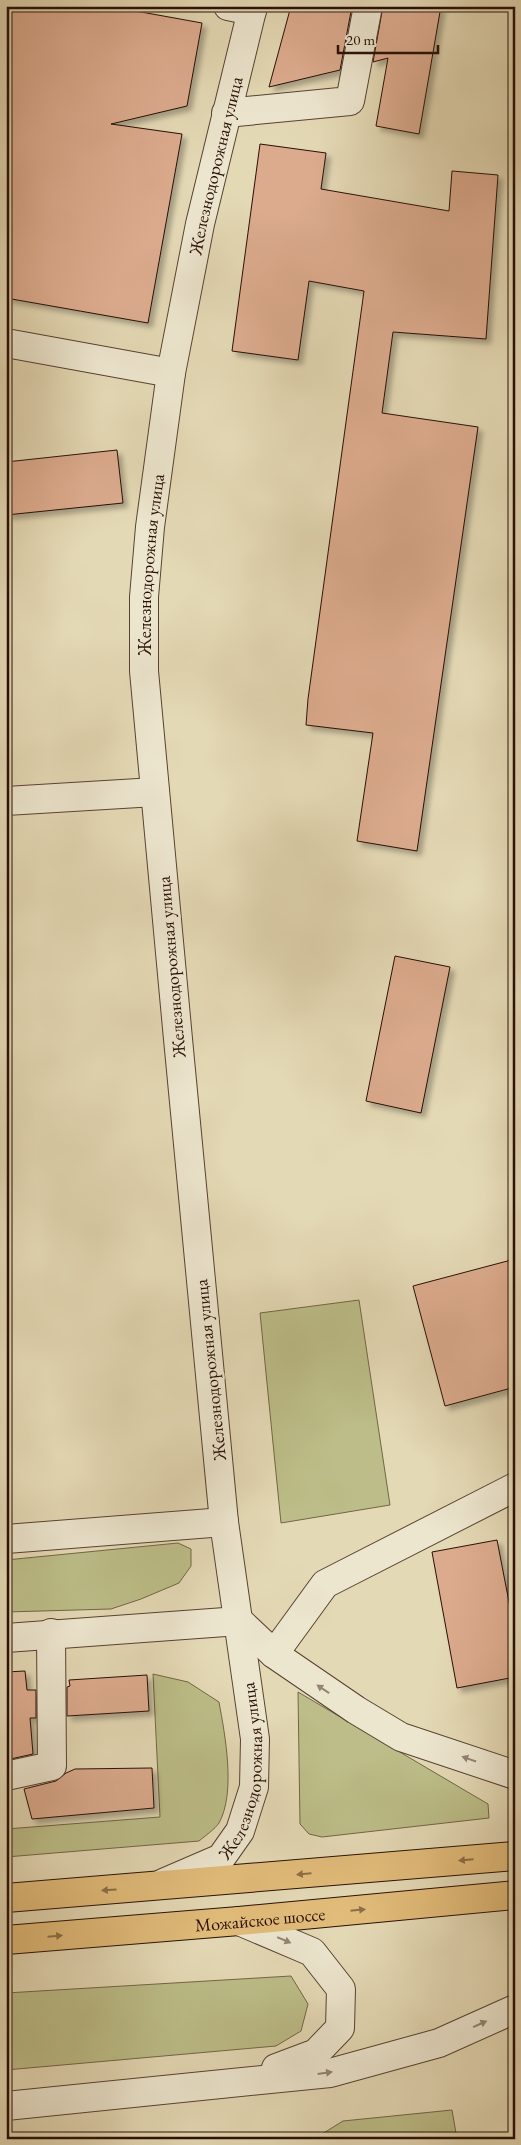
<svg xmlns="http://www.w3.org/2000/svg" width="521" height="2145" font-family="'EB Garamond',serif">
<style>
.green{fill:#bcbd88;stroke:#726647}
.building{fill:#dcab8e;stroke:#280f06;filter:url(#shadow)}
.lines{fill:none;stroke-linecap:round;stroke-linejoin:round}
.minor-casing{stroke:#574232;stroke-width:30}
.major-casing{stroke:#280f06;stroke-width:30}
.minor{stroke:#ede6cf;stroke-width:28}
.major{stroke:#e2bc7a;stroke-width:28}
.oneway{fill:#948575}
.oneway2{fill:#8e6e46}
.labels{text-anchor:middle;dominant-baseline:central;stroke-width:4.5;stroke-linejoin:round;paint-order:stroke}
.street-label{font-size:18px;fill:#280f06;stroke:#ede6cf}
</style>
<defs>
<filter id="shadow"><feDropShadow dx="4.5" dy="4.5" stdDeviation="2.5" flood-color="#0004"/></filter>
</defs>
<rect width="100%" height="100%" fill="#e4d9b5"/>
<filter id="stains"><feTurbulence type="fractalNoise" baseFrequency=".004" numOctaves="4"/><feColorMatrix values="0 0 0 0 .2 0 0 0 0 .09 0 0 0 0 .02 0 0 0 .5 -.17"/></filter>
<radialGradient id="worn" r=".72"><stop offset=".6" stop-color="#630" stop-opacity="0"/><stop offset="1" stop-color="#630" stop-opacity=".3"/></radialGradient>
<g class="green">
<path d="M 359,1300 L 390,1505 L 281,1523 L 260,1313 Z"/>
<path d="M 178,1543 L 191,1549 L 191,1566 L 179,1583 L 141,1599 L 111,1609 L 6,1612 L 6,1560 Z"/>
<path d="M 153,1674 L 188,1682 L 219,1702 C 225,1735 236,1792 219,1823 C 215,1829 205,1836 199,1841 L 6,1857 L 6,1829 L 160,1817 Z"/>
<path d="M 298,1692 L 488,1804 L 489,1818 L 322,1837 L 309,1834 L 300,1824 Z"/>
<path d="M 291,1976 L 308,2004 L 301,2031 L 276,2046 L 6,2070 L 6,1993 Z"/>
<path d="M 452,2110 L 457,2139 L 314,2139 L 343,2121 Z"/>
</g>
<g class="building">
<path d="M 6,6 L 108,6 L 202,23 L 187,106 L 111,124 L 182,134 L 148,323 L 6,298 Z"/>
<path d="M 291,6 L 352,6 L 340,70 L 269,87 Z"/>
<path d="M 383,6 L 441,6 L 419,134 L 376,126 L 388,58 L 373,62 Z"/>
<path d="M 260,144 L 326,153 L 321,189 L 449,211 L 452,171 L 498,175 L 486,339 L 393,332 L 382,413 L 478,427 L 417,851 L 357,841 L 373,733 L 306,725 L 308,699 L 364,291 L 309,281 L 298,360 L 232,351 Z"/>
<path d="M 117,450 L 123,503 L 6,515 L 6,462 Z"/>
<path d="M 395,956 L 450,967 L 421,1113 L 366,1101 Z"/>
<path d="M 515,1259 L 515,1387 L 445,1406 L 413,1286 Z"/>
<path d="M 497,1540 L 515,1633 L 515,1677 L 457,1688 L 432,1552 Z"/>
<path d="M 25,1671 L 27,1690 L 36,1690 L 36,1718 L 30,1718 L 33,1754 L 6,1760 L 6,1672 Z"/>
<path d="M 147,1675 L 149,1711 L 67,1716 L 67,1687 L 70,1686 L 69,1680 Z"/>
<path d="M 152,1768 L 154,1808 L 32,1819 L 24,1789 L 56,1781 L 66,1773 L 75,1769 Z"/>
</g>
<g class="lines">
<defs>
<g id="minor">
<path d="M 228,6 L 252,11"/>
<path d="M 226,113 L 350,101 L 368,6"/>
<path d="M 6,343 L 171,373"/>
<path d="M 6,801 L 155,792"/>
<path d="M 6,1539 L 224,1522"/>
<path d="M 6,1638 L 239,1621 L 274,1654 L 356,1710 L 401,1737 L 515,1775"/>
<path d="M 274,1654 L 325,1584 L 515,1487"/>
<path d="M 6,1776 L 52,1766 L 51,1633"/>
<path id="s1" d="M 163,1883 L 221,1858 L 240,1831 L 254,1787 L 255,1739 L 224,1522 L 178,1039 L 144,671 L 144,597 L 150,527 L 171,373 L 200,224 L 253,6"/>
<path d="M 239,1921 L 312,1952 L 341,1989 L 340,2028 L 316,2053 L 276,2068"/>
<path d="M 6,2106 L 330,2073 L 439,2043 L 515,2009"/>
</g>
<g id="major">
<path d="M 6,1898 L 515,1856"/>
<path id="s2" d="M 6,1940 L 239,1921 L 515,1895"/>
</g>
</defs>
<use href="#minor" class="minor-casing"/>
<use href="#major" class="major-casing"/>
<use href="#minor" class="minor"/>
<use href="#major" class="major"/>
</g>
<defs><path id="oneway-solid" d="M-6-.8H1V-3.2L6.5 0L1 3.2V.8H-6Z" transform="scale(1.25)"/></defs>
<g class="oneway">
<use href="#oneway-solid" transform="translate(323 1689) rotate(-146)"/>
<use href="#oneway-solid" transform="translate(469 1759) rotate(-161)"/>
<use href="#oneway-solid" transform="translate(284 1940) rotate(23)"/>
<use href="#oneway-solid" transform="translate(480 2024) rotate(-24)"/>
<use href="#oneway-solid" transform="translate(325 2073) rotate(-8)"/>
</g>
<g class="oneway2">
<use href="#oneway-solid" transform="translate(466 1860) rotate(175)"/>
<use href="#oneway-solid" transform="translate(304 1874) rotate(175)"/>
<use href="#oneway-solid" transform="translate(109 1890) rotate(176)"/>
<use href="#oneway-solid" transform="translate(358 1910) rotate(-6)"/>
<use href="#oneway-solid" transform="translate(55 1936) rotate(-5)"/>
</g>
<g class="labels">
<g class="street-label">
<text stroke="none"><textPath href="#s1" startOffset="1776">Железнодорожная улица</textPath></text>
<text stroke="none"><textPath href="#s1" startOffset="1371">Железнодорожная улица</textPath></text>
<text transform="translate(171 967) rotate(-95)">Железнодорожная улица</text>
<text transform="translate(210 1370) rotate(-96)">Железнодорожная улица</text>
<text stroke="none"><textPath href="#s1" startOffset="156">Железнодорожная улица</textPath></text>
<text stroke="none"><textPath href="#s2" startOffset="255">Можайское шоссе</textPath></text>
</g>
</g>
<rect width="521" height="2145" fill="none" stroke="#e4d9b5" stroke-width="25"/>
<rect x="8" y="8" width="506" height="2130" fill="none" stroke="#280f06" stroke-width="2.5"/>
<rect x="12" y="12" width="496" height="2120" fill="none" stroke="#280f06"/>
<path d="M338 45v8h100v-8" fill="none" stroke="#280f06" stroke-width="2.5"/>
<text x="346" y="45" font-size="15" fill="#280f06" stroke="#ede6cf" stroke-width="4" paint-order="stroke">20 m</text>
<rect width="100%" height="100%" filter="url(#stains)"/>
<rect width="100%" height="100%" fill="url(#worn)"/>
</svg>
